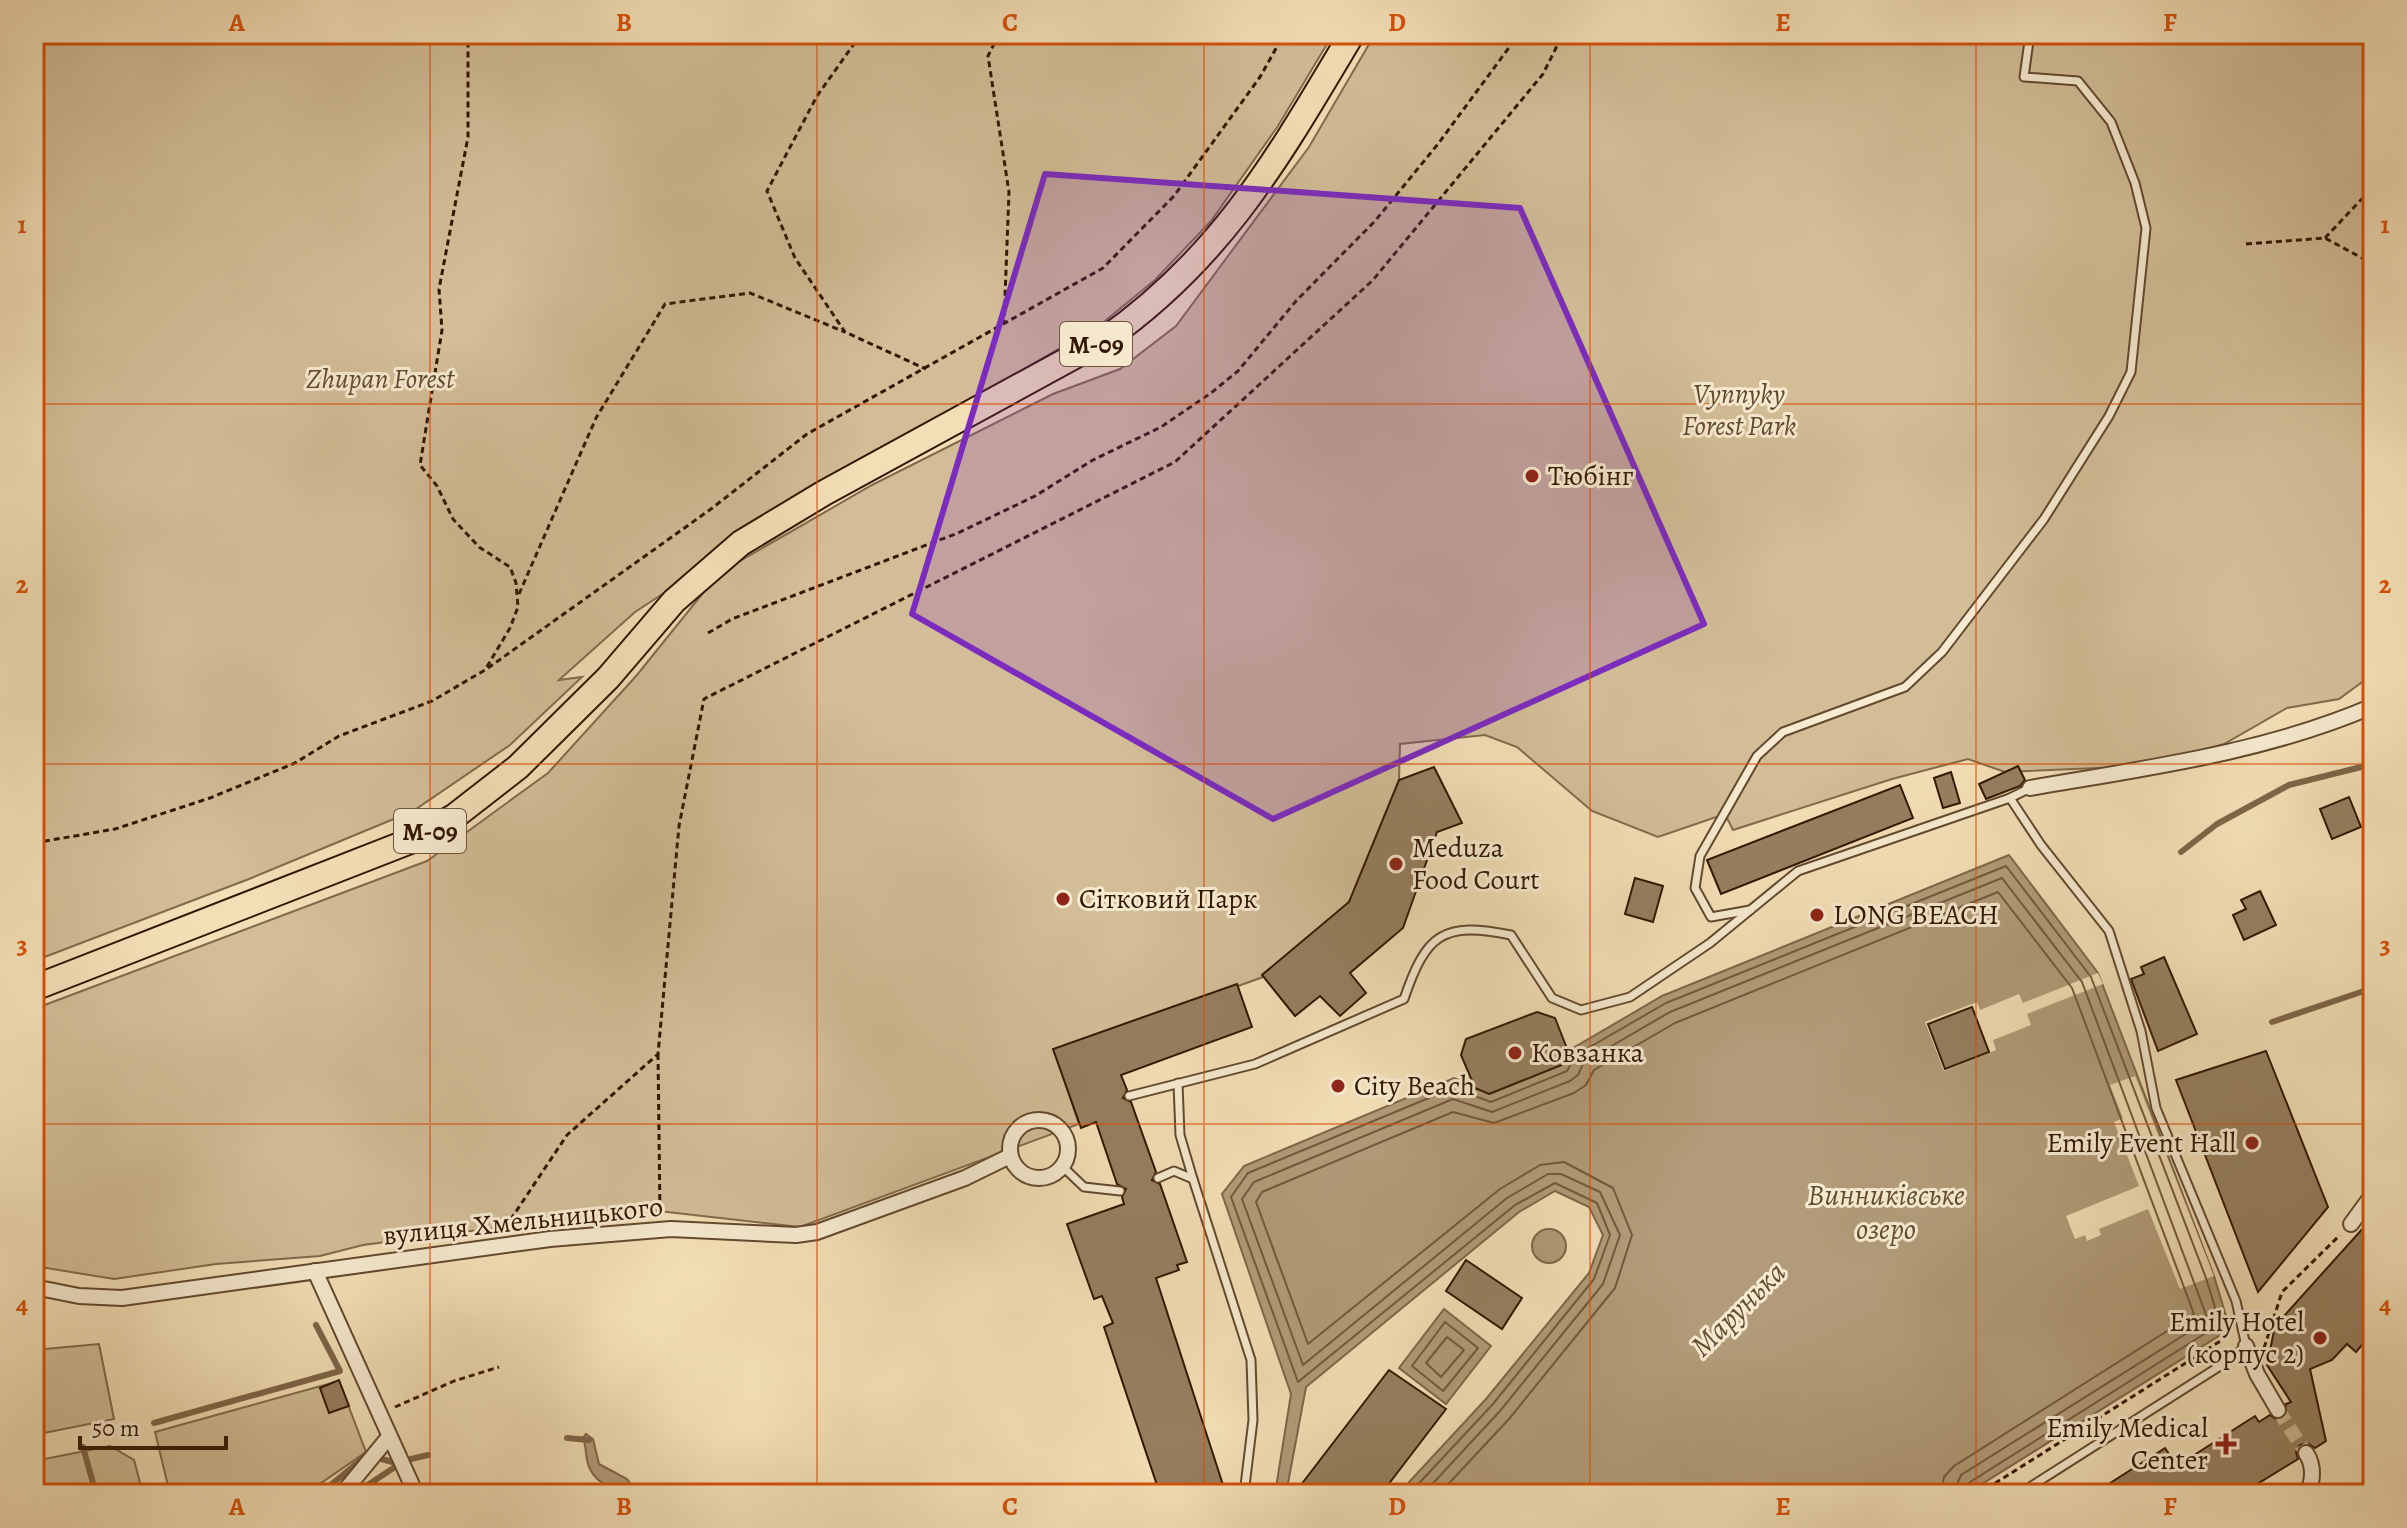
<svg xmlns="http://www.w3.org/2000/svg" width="2407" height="1528" font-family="Alegreya,serif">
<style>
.green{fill:#d2bd97;stroke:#826a4c;stroke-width:2}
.water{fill:#b19b78;stroke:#7e6648;stroke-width:2}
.pier{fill:#f3dfb6}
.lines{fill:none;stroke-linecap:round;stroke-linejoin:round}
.shore{stroke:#71593c;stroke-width:2}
.stream{stroke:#7e6648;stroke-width:6}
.building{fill:#967f5f;stroke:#311700;stroke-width:2}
.street-tunnel{stroke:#ccb792;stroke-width:14;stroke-dasharray:14 7;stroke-linecap:butt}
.lane-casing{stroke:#62492e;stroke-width:11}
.street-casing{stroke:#62492e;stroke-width:18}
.primary-casing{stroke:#311700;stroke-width:28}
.path{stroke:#311700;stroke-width:3;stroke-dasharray:6 4;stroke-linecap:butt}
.lane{stroke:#f7ead0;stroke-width:7}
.street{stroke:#f7ead0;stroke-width:14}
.primary{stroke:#f3dfb6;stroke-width:24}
.marked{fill:#7b2cbf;fill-opacity:0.2;stroke:#7b2cbf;stroke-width:6;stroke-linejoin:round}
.grid{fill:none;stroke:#d6520b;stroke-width:2;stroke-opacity:0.55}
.poi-dot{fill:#8f2418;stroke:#f7ead0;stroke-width:3}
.labels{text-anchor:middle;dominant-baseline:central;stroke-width:6;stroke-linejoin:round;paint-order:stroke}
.shield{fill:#f7ead0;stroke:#6c563e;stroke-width:2}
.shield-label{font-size:26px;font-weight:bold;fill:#311700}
.park-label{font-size:28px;font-style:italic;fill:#61492d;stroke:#f7ead0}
.poi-label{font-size:28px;fill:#311700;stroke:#f7ead0;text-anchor:start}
.street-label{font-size:28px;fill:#311700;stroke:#f7ead0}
.water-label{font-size:30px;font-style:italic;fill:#644c30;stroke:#f7ead0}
.neatline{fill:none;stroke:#d6520b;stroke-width:3}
.grid-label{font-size:26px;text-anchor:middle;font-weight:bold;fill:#d6520b}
</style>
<rect width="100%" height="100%" fill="#f3dfb6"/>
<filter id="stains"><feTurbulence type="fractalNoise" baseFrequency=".0025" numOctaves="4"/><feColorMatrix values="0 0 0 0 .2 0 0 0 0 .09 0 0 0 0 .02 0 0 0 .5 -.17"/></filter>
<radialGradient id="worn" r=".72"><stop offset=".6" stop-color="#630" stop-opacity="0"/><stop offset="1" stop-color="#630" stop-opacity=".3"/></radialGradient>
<g class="green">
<path d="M 34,34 L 1333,34 L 1278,126 L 1211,221 L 1155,280 L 1100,325 L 876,455 L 635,612 L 559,680 L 582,677 L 510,745 L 413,811 L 249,879 L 34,961 Z"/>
<path d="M 1375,34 L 2373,34 L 2373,674 L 2339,699 L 2287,708 L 2224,744 L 2147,766 L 2005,772 L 1968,759 L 1892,779 L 1733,830 L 1725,814 L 1658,837 L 1592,811 L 1517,747 L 1485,735 L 1400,744 L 1399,780 L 1393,798 L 1354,896 L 1338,914 L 1263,977 L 1055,1052 L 1079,1124 L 800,1227 L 641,1209 L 363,1245 L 320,1256 L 216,1264 L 114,1279 L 34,1266 L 34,1009 L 427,861 L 548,773 L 637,675 L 719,573 L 872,485 L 1053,394 L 1120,369 L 1176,326 L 1309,147 Z"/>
<path d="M 99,1344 L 114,1419 L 34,1435 L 34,1350 Z"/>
<path d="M 339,1381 L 366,1452 L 305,1494 L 170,1494 L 155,1432 Z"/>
<path d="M 110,1446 L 134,1460 L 143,1494 L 34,1494 L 34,1461 Z"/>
</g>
<g class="water">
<path d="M 2009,855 L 2098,973 L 2214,1276 L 2230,1329 L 1966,1494 L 1398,1494 L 1486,1399 L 1589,1273 L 1603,1235 L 1589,1207 L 1555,1191 L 1519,1212 L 1306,1387 L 1286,1494 L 1275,1494 L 1291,1394 L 1222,1194 L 1244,1166 L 1454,1078 L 1490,1094 L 1564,1064 L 1568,1051 L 1662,996 Z"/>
<circle cx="1549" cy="1246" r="17"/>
<path d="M 1444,1309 L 1491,1346 L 1446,1404 L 1399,1368 Z"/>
<path d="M 586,1434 L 593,1439 L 599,1464 L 627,1479 L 638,1494 C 621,1494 598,1486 590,1469 C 585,1460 587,1448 583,1438 Z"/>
</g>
<g class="pier">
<path d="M 2098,973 L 2103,984 L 2027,1014 L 2031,1025 L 1993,1040 L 1996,1050 L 1944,1071 L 1925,1022 L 1977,1002 L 1980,1010 L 2019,994 L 2023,1003 Z"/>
<path d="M 2135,1076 L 2214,1276 L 2180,1289 L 2148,1209 L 2099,1229 L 2101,1235 L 2087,1241 L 2085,1235 L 2075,1239 L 2066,1216 L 2139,1186 L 2114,1122 L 2123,1118 L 2110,1085 Z"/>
</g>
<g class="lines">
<g class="shore">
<path d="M 1445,1322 L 1478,1348 L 1443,1391 L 1412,1366 Z"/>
<path d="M 1447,1337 L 1464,1350 L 1441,1377 L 1426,1363 Z"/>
<path d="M 1409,1494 L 1493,1404 L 1594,1279 L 1610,1235 L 1597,1203 L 1555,1183 L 1515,1205 L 1298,1382 L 1231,1197 L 1248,1173 L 1453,1088 L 1491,1102 L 1567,1071 L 1576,1055 L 1666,1003 L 2006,866 L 2091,977 L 2206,1278 L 2220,1324 L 1967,1484 L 1963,1494"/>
<path d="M 1423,1494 L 1500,1411 L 1603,1284 L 1620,1235 L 1600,1192 L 1561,1174 L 1548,1174 L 1507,1198 L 1303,1365 L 1242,1199 L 1254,1182 L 1453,1099 L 1492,1112 L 1570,1081 L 1578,1075 L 1584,1062 L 1670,1012 L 2002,878 L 2082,982 L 2208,1320 L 1961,1475 L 1953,1494"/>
<path d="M 1439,1494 L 1509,1419 L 1615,1288 L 1632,1235 L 1613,1188 L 1564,1162 L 1540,1165 L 1500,1189 L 1308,1344 L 1256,1202 L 1262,1192 L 1453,1112 L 1494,1123 L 1574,1093 L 1586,1085 L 1594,1070 L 1675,1023 L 1998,892 L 2072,988 L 2194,1314 L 1954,1466 L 1944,1477 L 1941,1494"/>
</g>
<g class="stream">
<path d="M 2181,852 L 2217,824 L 2289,785 L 2373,764"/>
<path d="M 2272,1022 L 2373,988"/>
<path d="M 154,1423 L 340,1371 L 316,1325"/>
<path d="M 567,1438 L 589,1440"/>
<path d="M 83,1447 L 96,1494"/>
<path d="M 378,1458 L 396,1463"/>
<path d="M 407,1460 L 428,1455"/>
<path d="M 320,1494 L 368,1454"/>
<path d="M 354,1494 L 395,1467"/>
</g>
</g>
<g class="building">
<path d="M 2018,766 L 2025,780 L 2020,786 L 1986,799 L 1979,784 Z"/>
<path d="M 1434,767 L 1462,823 L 1437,832 L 1403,928 L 1350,973 L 1366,993 L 1340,1016 L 1320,996 L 1295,1016 L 1262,975 L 1349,902 L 1399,780 Z"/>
<path d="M 1951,772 L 1960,803 L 1943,808 L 1934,778 Z"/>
<path d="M 1900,785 L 1913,818 L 1721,894 L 1707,860 Z"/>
<path d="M 2349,797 L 2361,827 L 2332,839 L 2320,809 Z"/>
<path d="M 1635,878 L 1663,886 L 1653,922 L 1625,914 Z"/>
<path d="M 2260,891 L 2276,925 L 2244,940 L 2233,915 L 2246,909 L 2241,900 Z"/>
<path d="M 2164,957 L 2197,1034 L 2158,1051 L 2131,979 L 2144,974 L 2141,967 Z"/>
<path d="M 1237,984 L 1252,1027 L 1121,1075 L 1127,1090 L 1123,1098 L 1131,1102 L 1156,1172 L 1152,1180 L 1160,1184 L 1187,1262 L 1177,1265 L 1179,1270 L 1156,1278 L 1225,1491 L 1216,1494 L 1160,1494 L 1104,1327 L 1113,1323 L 1102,1296 L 1094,1299 L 1067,1224 L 1124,1204 L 1122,1197 L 1126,1189 L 1117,1184 L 1096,1122 L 1081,1128 L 1053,1049 Z"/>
<path d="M 1972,1007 L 1989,1052 L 1945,1069 L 1928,1024 Z"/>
<path d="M 1537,1012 L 1555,1018 L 1568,1051 L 1564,1064 L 1489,1094 L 1475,1088 L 1461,1055 L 1466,1039 Z"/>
<path d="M 2266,1051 L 2328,1207 L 2258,1292 L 2176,1080 Z"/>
<path d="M 2373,1217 L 2373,1332 L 2356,1352 L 2347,1344 L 2332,1360 L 2310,1369 L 2326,1441 L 2315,1448 L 2307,1443 L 2300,1445 L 2296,1452 L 2298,1459 L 2241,1494 L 2093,1494 L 2165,1448 L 2177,1466 L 2255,1416 L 2259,1422 L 2270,1415 L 2277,1420 L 2284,1418 L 2286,1404 L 2291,1402 L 2267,1365 L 2275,1326 Z"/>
<path d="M 1466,1260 L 1522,1298 L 1502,1329 L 1446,1291 Z"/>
<path d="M 1389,1370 L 1446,1409 L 1381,1494 L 1294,1494 Z"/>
<path d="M 339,1380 L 349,1406 L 329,1413 L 320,1388 Z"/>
</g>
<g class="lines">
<path class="street-tunnel" d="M 2278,1410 L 2306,1453"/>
<defs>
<g id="lane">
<path d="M 2010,798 L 2030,788"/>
<path d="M 1750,910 L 1711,917 L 1695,888 L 1700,856 L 1757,756 L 1783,732 L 1905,687 L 1942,652 L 2044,519 L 2109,416 L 2131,372 L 2146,228 L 2135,183 L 2111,122 L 2078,81 L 2024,77 L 2030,34"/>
<path d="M 1178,1083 L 1180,1135 L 1193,1179"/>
<path d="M 1129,1096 L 1255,1064 L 1404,999 C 1426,934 1443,921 1511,935 L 1552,998 L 1581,1010 L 1630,997 L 1710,943 L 1798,871 L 2010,798 L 2041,845 L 2109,931 L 2141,1031 L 2156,1108 L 2236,1301 L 2246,1346 L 2231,1359 L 2019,1494"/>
<path d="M 1062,1166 L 1084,1187 L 1120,1191"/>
<path d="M 1158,1178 L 1174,1171 L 1193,1179 L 1251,1360 L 1253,1420 L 1244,1494"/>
</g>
<g id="street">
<path d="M 2030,788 C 2146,768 2264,753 2373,706"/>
<circle cx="1039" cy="1149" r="29"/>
<path d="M 2351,1224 L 2373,1194"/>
<path d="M 315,1271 L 416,1494"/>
<path d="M 34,1287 L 79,1296 L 122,1298 L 550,1239 L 671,1229 L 796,1235 L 817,1232 L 965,1178 L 1010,1156"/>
<path d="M 2246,1346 L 2257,1374 L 2278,1410"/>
<path d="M 342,1494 L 388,1438"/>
<path d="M 2306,1494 C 2314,1482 2314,1465 2306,1453"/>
</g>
<path id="primary" d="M 34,988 L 418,838 L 455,816 L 518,767 L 608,678 L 674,601 L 741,543 L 824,493 L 1104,340 C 1223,257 1279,156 1352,34"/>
</defs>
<use href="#lane" class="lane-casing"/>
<use href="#street" class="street-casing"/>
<use href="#primary" class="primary-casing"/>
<g class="path">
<path d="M 861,34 L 817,96 L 767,191 L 795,258 L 845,332 L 926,369"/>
<path d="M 999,34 L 988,56 L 1009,192 L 1004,323"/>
<path d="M 1592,34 L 1606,42 L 1640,34"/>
<path d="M 2325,238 L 2373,187"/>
<path d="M 2246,244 L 2325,238 L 2373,264"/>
<path d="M 519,594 L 596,418 L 665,304 L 750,293 L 845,332"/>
<path d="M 708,633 L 732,619 L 958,533 L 1035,496 L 1093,460 L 1161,427 L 1211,393 L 1238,371 L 1296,301 L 1375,221 L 1438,144 L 1519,34"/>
<path d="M 488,668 L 711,509 L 807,434 L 1103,268 L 1174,196 L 1260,77 L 1284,34"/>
<path d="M 34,843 L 115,829 L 210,798 L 295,763 L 339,736 L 432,701 L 485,670 L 510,628 L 518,607 L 516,583 L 510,567 L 479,547 L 453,519 L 437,486 L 420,465 L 442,330 L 439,289 L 468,137 L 468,34"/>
<path d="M 658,1054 L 660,1214"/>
<path d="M 505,1228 L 567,1135 L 658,1054 L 679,826 L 704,699 L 1175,462 L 1373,280 L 1543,74 L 1563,34"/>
<path d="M 2264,1348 L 2282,1292 L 2340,1235"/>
<path d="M 395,1407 L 454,1381 L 499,1367"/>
<path d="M 1978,1494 L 2230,1335"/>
</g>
<use href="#lane" class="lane"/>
<use href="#street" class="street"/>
<use href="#primary" class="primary"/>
</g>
<path class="marked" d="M 1045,174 L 1520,208 L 1704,624 L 1273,819 L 912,614 Z"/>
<path class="grid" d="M 430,34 L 430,1494M 817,34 L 817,1494M 1204,34 L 1204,1494M 1590,34 L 1590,1494M 1976,34 L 1976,1494M 34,404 L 2373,404M 34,764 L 2373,764M 34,1124 L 2373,1124"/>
<g class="poi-dot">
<circle cx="1532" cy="476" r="8"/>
<circle cx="1396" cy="864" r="8"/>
<circle cx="1063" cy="899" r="8"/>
<circle cx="1817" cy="915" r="8"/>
<circle cx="1515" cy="1053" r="8"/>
<circle cx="1338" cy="1086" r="8"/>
<circle cx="2252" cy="1143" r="8"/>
<circle cx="2320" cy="1338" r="8"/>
<path d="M2222 1432h8v8h8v8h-8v8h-8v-8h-8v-8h8z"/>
</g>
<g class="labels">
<g class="shield">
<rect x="1060" y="322" width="72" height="44" rx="6"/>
<rect x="394" y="809" width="72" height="44" rx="6"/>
</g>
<g class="shield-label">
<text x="1096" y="344">М-09</text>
<text x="430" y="831">М-09</text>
</g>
<g class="park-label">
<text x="380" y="379">Zhupan Forest</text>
<text x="1739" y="394">Vynnyky<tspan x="1739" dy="32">Forest Park</tspan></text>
</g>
<g class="poi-label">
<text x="1548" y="476">Тюбінг</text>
<text x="1412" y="848">Meduza<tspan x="1412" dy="32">Food Court</tspan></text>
<text x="1079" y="899">Сітковий Парк</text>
<text x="1833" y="915">LONG BEACH</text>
<text x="1531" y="1053">Ковзанка</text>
<text x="1354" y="1086">City Beach</text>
<text x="2236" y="1143" text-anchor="end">Emily Event Hall</text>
<text x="2304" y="1322" text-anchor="end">Emily Hotel<tspan x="2304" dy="32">(корпус 2)</tspan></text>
<text x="2208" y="1428" text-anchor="end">Emily Medical<tspan x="2208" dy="32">Center</tspan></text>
</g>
<g class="street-label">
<text transform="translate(523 1221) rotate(-6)">вулиця Хмельницького</text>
</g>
<g class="water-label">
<text x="1886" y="1195">Винниківське<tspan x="1886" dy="34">озеро</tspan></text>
<text transform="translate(1738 1309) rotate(-45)">Марунька</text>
</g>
</g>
<rect width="2407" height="1528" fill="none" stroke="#f3dfb6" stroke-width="88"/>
<path d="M80 1436v12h146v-12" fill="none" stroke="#311700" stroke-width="4"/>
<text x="92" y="1436" font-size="24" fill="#311700" stroke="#f7ead0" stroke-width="6" paint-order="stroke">50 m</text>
<rect x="44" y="44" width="2319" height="1440" class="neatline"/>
<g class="grid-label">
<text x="237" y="31">A</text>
<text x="624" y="31">B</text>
<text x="1010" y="31">C</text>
<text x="1397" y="31">D</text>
<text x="1783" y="31">E</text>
<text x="2170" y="31">F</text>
<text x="22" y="233">1</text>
<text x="2385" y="233">1</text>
<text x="22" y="593">2</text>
<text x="2385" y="593">2</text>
<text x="22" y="953">3</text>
<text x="2385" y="953">3</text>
<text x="22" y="1313">4</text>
<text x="2385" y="1313">4</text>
<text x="237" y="1515">A</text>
<text x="624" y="1515">B</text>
<text x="1010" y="1515">C</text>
<text x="1397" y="1515">D</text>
<text x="1783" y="1515">E</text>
<text x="2170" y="1515">F</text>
</g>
<rect width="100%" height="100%" filter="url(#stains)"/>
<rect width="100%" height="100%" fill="url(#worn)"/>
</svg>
